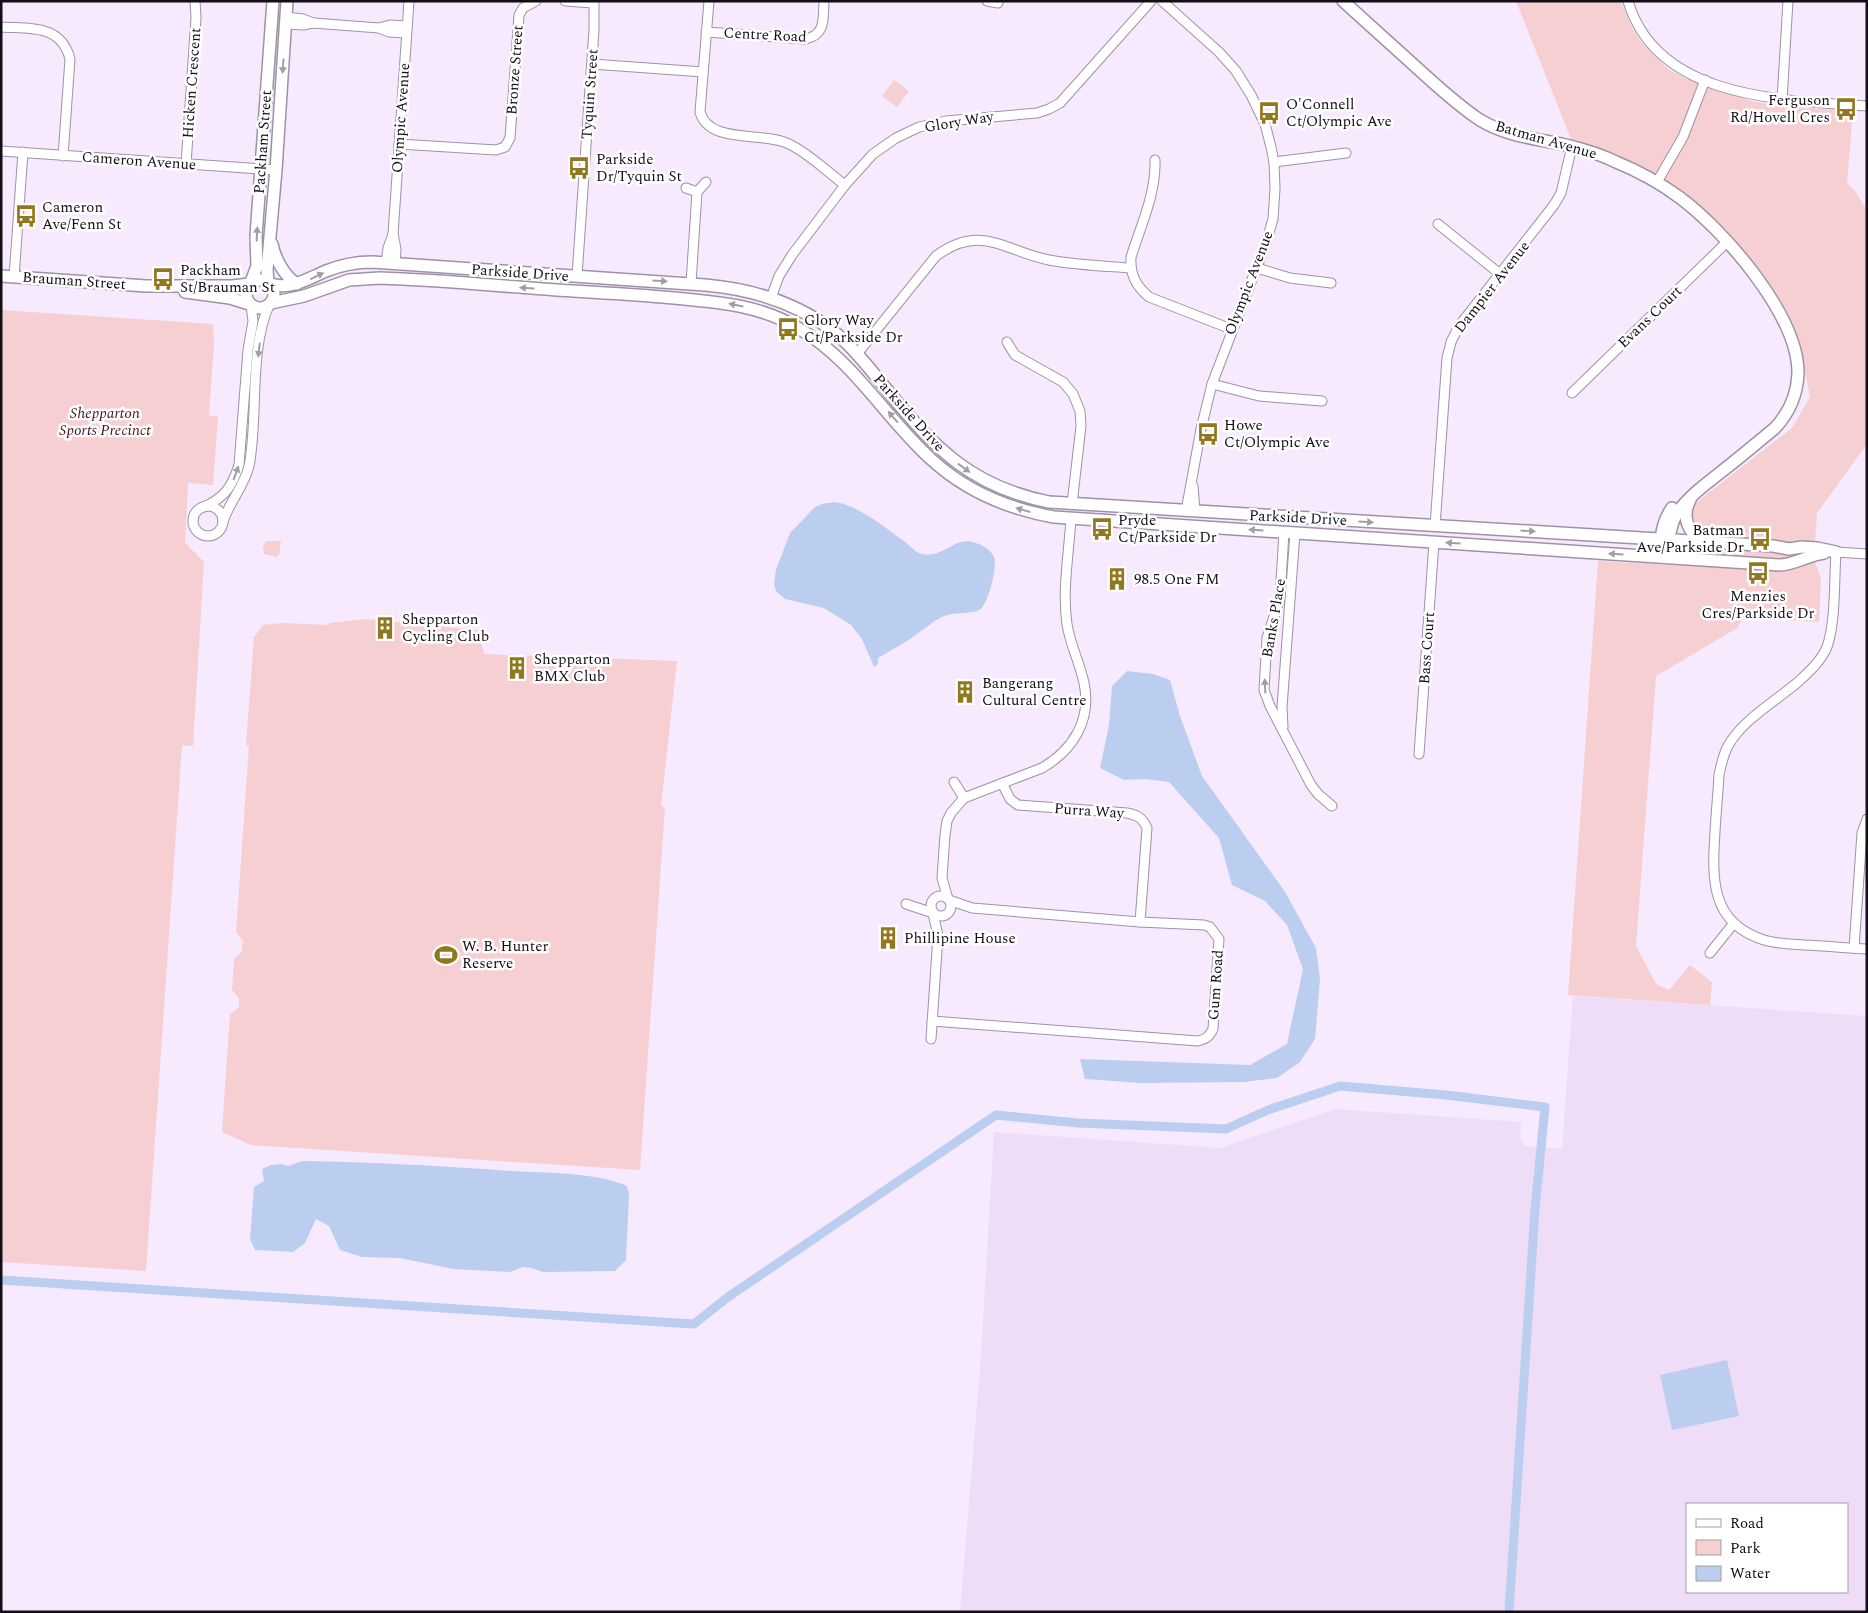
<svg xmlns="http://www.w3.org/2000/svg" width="1868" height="1613" font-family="Spectral,serif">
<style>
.built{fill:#efdcf6;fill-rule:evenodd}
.green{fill:#f6cfd3}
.water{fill:#bbceef}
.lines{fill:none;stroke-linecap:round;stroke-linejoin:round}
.canal{stroke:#bbceef;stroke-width:9}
.minor-casing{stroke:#a092a5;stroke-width:11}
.tertiary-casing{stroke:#a092a5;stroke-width:14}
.minor{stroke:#fff;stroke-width:9}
.tertiary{stroke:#fff;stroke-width:11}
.oneway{fill:#a19fa1}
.labels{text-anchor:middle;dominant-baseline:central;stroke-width:5;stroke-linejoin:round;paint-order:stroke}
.street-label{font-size:15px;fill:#130e15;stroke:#fff}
.poi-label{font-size:15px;fill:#130e15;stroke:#fff;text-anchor:start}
.park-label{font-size:15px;font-style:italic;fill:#4d0e1e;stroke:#fff}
</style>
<rect width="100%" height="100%" fill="#f7e9fe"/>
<path class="built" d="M 1573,996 L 1867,1016 L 1867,1612 L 960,1612 L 981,1356 L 994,1132 L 1220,1148 L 1335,1109 L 1521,1122 L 1520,1138 L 1525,1146 L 1562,1149 ZM 1687,1504 L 1847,1504 L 1847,1592 L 1687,1592 Z"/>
<g class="green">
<path d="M 1516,1 L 1621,1 L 1631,26 L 1641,42 L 1668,69 L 1685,78 L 1751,101 L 1772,105 L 1853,111 L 1847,183 L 1855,191 L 1867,210 L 1867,444 L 1817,513 L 1814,559 L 1821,579 L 1819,622 L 1744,618 L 1737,628 L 1656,676 L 1636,946 L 1656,984 L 1669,990 L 1690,965 L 1712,982 L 1710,1005 L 1568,995 L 1598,561 L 1708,567 L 1708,537 L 1701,534 L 1690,523 L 1693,505 L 1792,428 L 1810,397 L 1802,355 L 1768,285 L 1728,233 L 1679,190 L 1616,155 L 1571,139 Z"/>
<path d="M 894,80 L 909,91 L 897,107 L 882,96 Z"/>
<path d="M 1,310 L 213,324 L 214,343 L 209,416 L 218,416 L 213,485 L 188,483 L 185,543 L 204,562 L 193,746 L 182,745 L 146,1271 L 1,1262 Z"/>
<path d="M 266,541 L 281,541 L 279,555 L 276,557 L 264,554 L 263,547 Z"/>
<path d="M 366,619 L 478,630 L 484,654 L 677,661 L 661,806 L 665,807 L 640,1170 L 251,1145 L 222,1132 L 230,1014 L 239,1007 L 239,998 L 232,990 L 234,959 L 242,951 L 243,941 L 236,932 L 249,746 L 246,745 L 254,637 L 263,625 L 282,623 L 329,625 L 329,623 Z"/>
</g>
<g class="water">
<path d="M 835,502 C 855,504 885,527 901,539 C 908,543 912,550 919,553 C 943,561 954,534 976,543 C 983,545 991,550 994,557 C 998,565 988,606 979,610 C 971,615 954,611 942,617 C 933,621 925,629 917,634 C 905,643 891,650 878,658 L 878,664 L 874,667 L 862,639 L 851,625 L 824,608 L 785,599 L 776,591 L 774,584 L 776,570 L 790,533 L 815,507 L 822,504 Z"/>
<path d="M 1127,671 L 1153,674 L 1170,680 L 1180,716 L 1202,776 L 1285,892 L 1316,948 L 1320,979 L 1315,1039 L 1300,1062 L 1277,1078 L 1244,1082 L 1141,1083 L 1085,1079 L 1080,1059 L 1250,1065 L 1287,1044 L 1303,969 L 1287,925 L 1265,901 L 1232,885 L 1219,838 L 1169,782 L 1145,779 L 1124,780 L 1100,768 L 1109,725 L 1112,686 Z"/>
<path d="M 302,1161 C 372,1162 441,1166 511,1171 C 547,1173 595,1172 627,1186 L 629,1194 L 626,1260 L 615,1271 L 543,1272 L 531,1268 L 523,1267 L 510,1272 L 453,1269 L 400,1258 L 362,1257 L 340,1250 L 329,1226 L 316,1219 L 305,1243 L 293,1252 L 255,1250 L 250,1239 L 254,1187 L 264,1181 L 262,1169 L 271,1165 L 282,1164 L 288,1166 Z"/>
<path d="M 1727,1360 L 1739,1416 L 1672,1430 L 1660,1375 Z"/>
</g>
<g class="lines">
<path class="canal" d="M 1,1280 L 694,1324 L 728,1297 L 996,1115 L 1078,1123 L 1226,1129 L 1268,1110 L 1340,1086 L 1446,1095 L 1545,1107 L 1535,1209 L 1509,1612"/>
<defs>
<g id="minor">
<path d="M 565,1 L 593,3"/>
<path d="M 709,1 L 700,112 C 709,145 764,131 789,144 C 810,154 827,172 845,185"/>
<path d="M 987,1 L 998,3"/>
<path d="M 1162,1 L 1219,52 L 1236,71 L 1251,95 L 1265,124 L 1271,147 L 1274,162 L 1275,189 L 1273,219 L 1266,243 L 1212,384 L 1201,429 L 1186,511"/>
<path d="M 1628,1 C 1657,100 1784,100 1867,106"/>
<path d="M 286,17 L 303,19 L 313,23"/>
<path d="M 286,24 L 303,25 L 313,23 L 379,28 L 389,32 L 406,33"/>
<path d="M 1,27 C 30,29 61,24 70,59 L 63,156"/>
<path d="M 379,28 L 390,25 L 407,26"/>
<path d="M 706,32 L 805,39 C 826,35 823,19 824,1"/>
<path d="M 592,64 L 703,72"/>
<path d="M 1782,100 L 1788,1"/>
<path d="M 399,144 L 496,150 L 505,147 L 510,138 L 519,15 L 523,8 L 536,1"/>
<path d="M 1,151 L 276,170"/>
<path d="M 1155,160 C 1156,194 1141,225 1131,257 C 1130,274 1135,285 1149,297 L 1231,329"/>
<path d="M 1274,162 L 1346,153"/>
<path d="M 186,164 L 196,18 L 195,1"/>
<path d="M 1657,182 L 1683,137 L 1705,80"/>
<path d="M 686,188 L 697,192 L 706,182"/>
<path d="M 1438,224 L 1500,274"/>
<path d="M 386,263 L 388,248 L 393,234"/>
<path d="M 395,264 L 396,249 L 393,234 L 409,1"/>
<path d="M 1257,268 L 1290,278 L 1331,283"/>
<path d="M 577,276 L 594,30 L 594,1"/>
<path d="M 14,277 L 23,152"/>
<path d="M 691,283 L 697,192"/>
<path d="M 771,298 L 779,276 L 792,255 L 845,185 L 873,154 L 896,138 L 919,127 L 946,121 L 1037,113 L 1049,109 L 1060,103 L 1151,1"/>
<path d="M 1007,342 L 1015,355 L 1063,382 L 1073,394 L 1080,411 L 1081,426 L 1072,504"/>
<path d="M 857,354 L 936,256 C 981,223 1004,251 1049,260 C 1076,265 1103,266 1130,268"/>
<path d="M 1212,384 L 1259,396 L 1322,401"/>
<path d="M 1572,393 L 1728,241"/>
<path d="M 1193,486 L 1195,511"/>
<circle cx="208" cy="521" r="15"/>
<path d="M 204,507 C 225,497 232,487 239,465 L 248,350 L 253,321 L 251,305"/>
<path d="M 223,522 C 229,502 244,487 249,466 C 259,416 248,350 270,303"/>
<path d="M 1435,526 L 1447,358 L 1451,342 L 1459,326 L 1554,205 L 1561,193 L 1572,146"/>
<path d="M 1284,532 L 1280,598 L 1267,638 L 1264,690 L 1270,706 L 1311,785 L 1318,794 L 1332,806"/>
<path d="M 1867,554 L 1836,552 C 1834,581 1836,620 1827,647 C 1821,661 1809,672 1798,682 C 1777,700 1741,721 1728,746 C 1723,755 1721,765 1719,775 C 1718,794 1716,813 1715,832 C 1712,878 1710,923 1764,940 C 1777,944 1791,944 1805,945 C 1826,946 1846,948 1867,949"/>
<path d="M 1283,727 L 1282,707 L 1295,533"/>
<path d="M 1419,754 L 1434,542"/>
<path d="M 954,782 L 964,798"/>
<path d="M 1002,783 L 1010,799 L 1018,805 L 1127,813 C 1137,815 1143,818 1147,828 L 1140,922"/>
<circle cx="941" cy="906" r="10"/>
<path d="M 948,899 L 942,878 L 945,835 L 947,821 L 951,813 L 964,798 L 1042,768 C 1073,750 1092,720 1084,683 C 1080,663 1070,645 1067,624 C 1062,590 1069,553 1071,518"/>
<path d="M 906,904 L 933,913"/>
<path d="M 1854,948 L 1862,833 L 1867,819"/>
<path d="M 1710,953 L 1734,923"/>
<path d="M 932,1021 L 1198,1041 C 1206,1039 1209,1037 1213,1029 L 1219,939 L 1210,927 L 1204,925 L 1140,922 L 972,908 L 949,900"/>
<path d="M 931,1039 L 938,936 L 933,913"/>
</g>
<g id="tertiary">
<path d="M 1343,1 C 1367,23 1392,45 1416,67 C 1437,86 1457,105 1480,120 C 1508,137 1539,139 1570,146 C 1586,150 1602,155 1616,162 C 1638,171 1660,183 1679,197 C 1724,230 1799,316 1798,374 C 1797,396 1789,413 1775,428 C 1757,443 1739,458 1721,472 C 1706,484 1689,496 1678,512 C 1666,528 1675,548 1651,555"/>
<path d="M 272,244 C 275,259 285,277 297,284"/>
<path d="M 1,276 L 146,286 L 233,286 L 249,284"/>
<circle cx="260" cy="294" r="14"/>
<path d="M 251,282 L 257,266 L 256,236 L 273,1"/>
<path d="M 268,282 L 267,270 L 276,170 L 287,1"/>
<path d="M 270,284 C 292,290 307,279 326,271 C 341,265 356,262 372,262 L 705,285 C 751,289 795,302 832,330 C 853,347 871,370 888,391 C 936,450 973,487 1049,502 L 1773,546 L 1789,549 L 1802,547 L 1817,548 L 1836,552"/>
<path d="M 185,292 L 230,298 L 249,304"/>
<path d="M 271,303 L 304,296 L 349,280 L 380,278 C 444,280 509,287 573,291 C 607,293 641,295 674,298 C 718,302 760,305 798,328 C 854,360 885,418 932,460 C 966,491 1009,509 1054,517 L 1779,565 C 1794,565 1808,555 1824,553"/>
<path d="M 1690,500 C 1681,516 1688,533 1703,541"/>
<path d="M 1662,544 C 1660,532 1665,518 1672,508"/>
</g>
</defs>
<use href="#minor" class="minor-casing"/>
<use href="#tertiary" class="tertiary-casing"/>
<use href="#minor" class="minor"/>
<use href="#tertiary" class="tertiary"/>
</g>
<defs><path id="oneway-solid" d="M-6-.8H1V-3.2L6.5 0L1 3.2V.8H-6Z" transform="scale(1.25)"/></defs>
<g class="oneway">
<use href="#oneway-solid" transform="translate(283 66) rotate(94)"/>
<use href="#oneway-solid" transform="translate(257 234) rotate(-87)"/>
<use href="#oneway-solid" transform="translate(317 276) rotate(-26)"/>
<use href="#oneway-solid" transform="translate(660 281) rotate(4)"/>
<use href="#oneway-solid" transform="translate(527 288) rotate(-176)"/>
<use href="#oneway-solid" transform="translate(736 305) rotate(-169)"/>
<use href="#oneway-solid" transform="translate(259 350) rotate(97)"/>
<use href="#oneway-solid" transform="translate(893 417) rotate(-131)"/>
<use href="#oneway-solid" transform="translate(964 468) rotate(36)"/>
<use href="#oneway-solid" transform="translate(236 473) rotate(-70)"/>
<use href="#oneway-solid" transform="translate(1023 510) rotate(-164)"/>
<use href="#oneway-solid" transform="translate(1366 522) rotate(3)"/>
<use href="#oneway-solid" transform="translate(1256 530) rotate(-176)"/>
<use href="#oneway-solid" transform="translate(1528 531) rotate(3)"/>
<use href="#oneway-solid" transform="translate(1453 543) rotate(-176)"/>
<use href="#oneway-solid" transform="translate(1616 554) rotate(-176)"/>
<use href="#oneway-solid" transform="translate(1265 686) rotate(-93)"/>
</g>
<defs>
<symbol id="bus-bare" viewBox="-9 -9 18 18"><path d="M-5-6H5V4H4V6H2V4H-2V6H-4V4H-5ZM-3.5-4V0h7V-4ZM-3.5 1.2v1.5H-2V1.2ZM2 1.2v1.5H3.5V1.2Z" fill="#91771d" stroke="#fff" stroke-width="2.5" paint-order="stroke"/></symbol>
<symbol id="building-bare" viewBox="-9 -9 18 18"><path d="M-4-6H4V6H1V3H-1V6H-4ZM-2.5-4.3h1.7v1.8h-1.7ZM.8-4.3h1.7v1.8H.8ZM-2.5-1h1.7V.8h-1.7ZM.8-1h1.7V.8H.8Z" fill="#91771d" stroke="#fff" stroke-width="2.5" paint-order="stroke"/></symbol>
<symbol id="stadium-bare" viewBox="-9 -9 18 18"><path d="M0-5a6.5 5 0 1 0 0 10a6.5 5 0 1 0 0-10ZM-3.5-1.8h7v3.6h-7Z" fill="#91771d" stroke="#fff" stroke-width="2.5" paint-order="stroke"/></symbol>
</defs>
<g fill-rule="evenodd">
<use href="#bus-bare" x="1830" y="93" width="32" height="32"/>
<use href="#bus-bare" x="1253" y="97" width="32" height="32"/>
<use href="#bus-bare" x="563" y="152" width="32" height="32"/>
<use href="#bus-bare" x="10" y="200" width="32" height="32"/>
<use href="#bus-bare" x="147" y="263" width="32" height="32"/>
<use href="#bus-bare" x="772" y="313" width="32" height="32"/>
<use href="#bus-bare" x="1192" y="418" width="32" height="32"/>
<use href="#bus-bare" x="1086" y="513" width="32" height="32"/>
<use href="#bus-bare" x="1744" y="523" width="32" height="32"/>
<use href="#bus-bare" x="1742" y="557" width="32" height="32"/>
<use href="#building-bare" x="1101" y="563" width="32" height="32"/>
<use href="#building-bare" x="369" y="612" width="32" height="32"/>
<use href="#building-bare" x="501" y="652" width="32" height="32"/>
<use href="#building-bare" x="949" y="676" width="32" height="32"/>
<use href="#building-bare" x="872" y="922" width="32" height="32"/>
<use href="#stadium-bare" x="430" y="939" width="32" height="32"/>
</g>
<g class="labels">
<g class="street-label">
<text transform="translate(765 35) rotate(3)">Centre Road</text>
<text transform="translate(515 70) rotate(-86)">Bronze Street</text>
<text transform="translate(192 83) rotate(-86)">Hicken Crescent</text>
<text transform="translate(590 94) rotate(-86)">Tyquin Street</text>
<text transform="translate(401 118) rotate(-86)">Olympic Avenue</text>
<text transform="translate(959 122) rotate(-9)">Glory Way</text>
<text transform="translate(1546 140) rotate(16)">Batman Avenue</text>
<text transform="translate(263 142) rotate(-86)">Packham Street</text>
<text transform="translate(139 161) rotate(4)">Cameron Avenue</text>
<text transform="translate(520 273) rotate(4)">Parkside Drive</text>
<text transform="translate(74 281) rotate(4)">Brauman Street</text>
<text transform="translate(1249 283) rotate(-69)">Olympic Avenue</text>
<text transform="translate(1492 287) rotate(-52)">Dampier Avenue</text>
<text transform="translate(1650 317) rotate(-44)">Evans Court</text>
<text transform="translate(909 413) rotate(48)">Parkside Drive</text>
<text transform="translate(1298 518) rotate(3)">Parkside Drive</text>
<text transform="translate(1274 618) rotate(-80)">Banks Place</text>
<text transform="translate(1427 648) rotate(-86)">Bass Court</text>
<text transform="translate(1089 811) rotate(4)">Purra Way</text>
<text transform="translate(1216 985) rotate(-86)">Gum Road</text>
</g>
<g class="poi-label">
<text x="1830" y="100" text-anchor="end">Ferguson<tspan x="1830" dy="17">Rd/Hovell Cres</tspan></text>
<text x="1286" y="104">O'Connell<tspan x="1286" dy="17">Ct/Olympic Ave</tspan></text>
<text x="596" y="159">Parkside<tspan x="596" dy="17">Dr/Tyquin St</tspan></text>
<text x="42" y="207">Cameron<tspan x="42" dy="17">Ave/Fenn St</tspan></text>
<text x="180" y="270">Packham<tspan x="180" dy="17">St/Brauman St</tspan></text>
<text x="804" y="320">Glory Way<tspan x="804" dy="17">Ct/Parkside Dr</tspan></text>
<text x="1224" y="425">Howe<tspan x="1224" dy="17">Ct/Olympic Ave</tspan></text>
<text x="1118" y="520">Pryde<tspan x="1118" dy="17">Ct/Parkside Dr</tspan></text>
<text x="1744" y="530" text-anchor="end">Batman<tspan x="1744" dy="17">Ave/Parkside Dr</tspan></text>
<text x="1134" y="579">98.5 One FM</text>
<text x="1758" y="596" text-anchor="middle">Menzies<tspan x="1758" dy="17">Cres/Parkside Dr</tspan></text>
<text x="402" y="619">Shepparton<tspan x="402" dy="17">Cycling Club</tspan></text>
<text x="534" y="659">Shepparton<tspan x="534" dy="17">BMX Club</tspan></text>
<text x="982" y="683">Bangerang<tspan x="982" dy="17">Cultural Centre</tspan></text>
<text x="904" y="938">Phillipine House</text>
<text x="462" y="946">W. B. Hunter<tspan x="462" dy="17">Reserve</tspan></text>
</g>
<g class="park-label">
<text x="105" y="413">Shepparton<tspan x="105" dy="17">Sports Precinct</tspan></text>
</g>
</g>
<rect width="1868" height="1613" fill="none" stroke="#130e15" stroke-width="5"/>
<rect x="1686" y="1503" width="162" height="90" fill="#ffffff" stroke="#a19fa1"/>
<rect x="1696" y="1519" width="25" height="8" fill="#ffffff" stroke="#a19fa1"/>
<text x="1730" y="1528" font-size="15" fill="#130e15">Road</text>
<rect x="1696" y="1540" width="25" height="15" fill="#f6cfd3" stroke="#a19fa1"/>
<text x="1730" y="1553" font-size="15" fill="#130e15">Park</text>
<rect x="1696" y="1566" width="25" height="15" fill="#bbceef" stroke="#a19fa1"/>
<text x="1730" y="1578" font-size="15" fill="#130e15">Water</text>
</svg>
